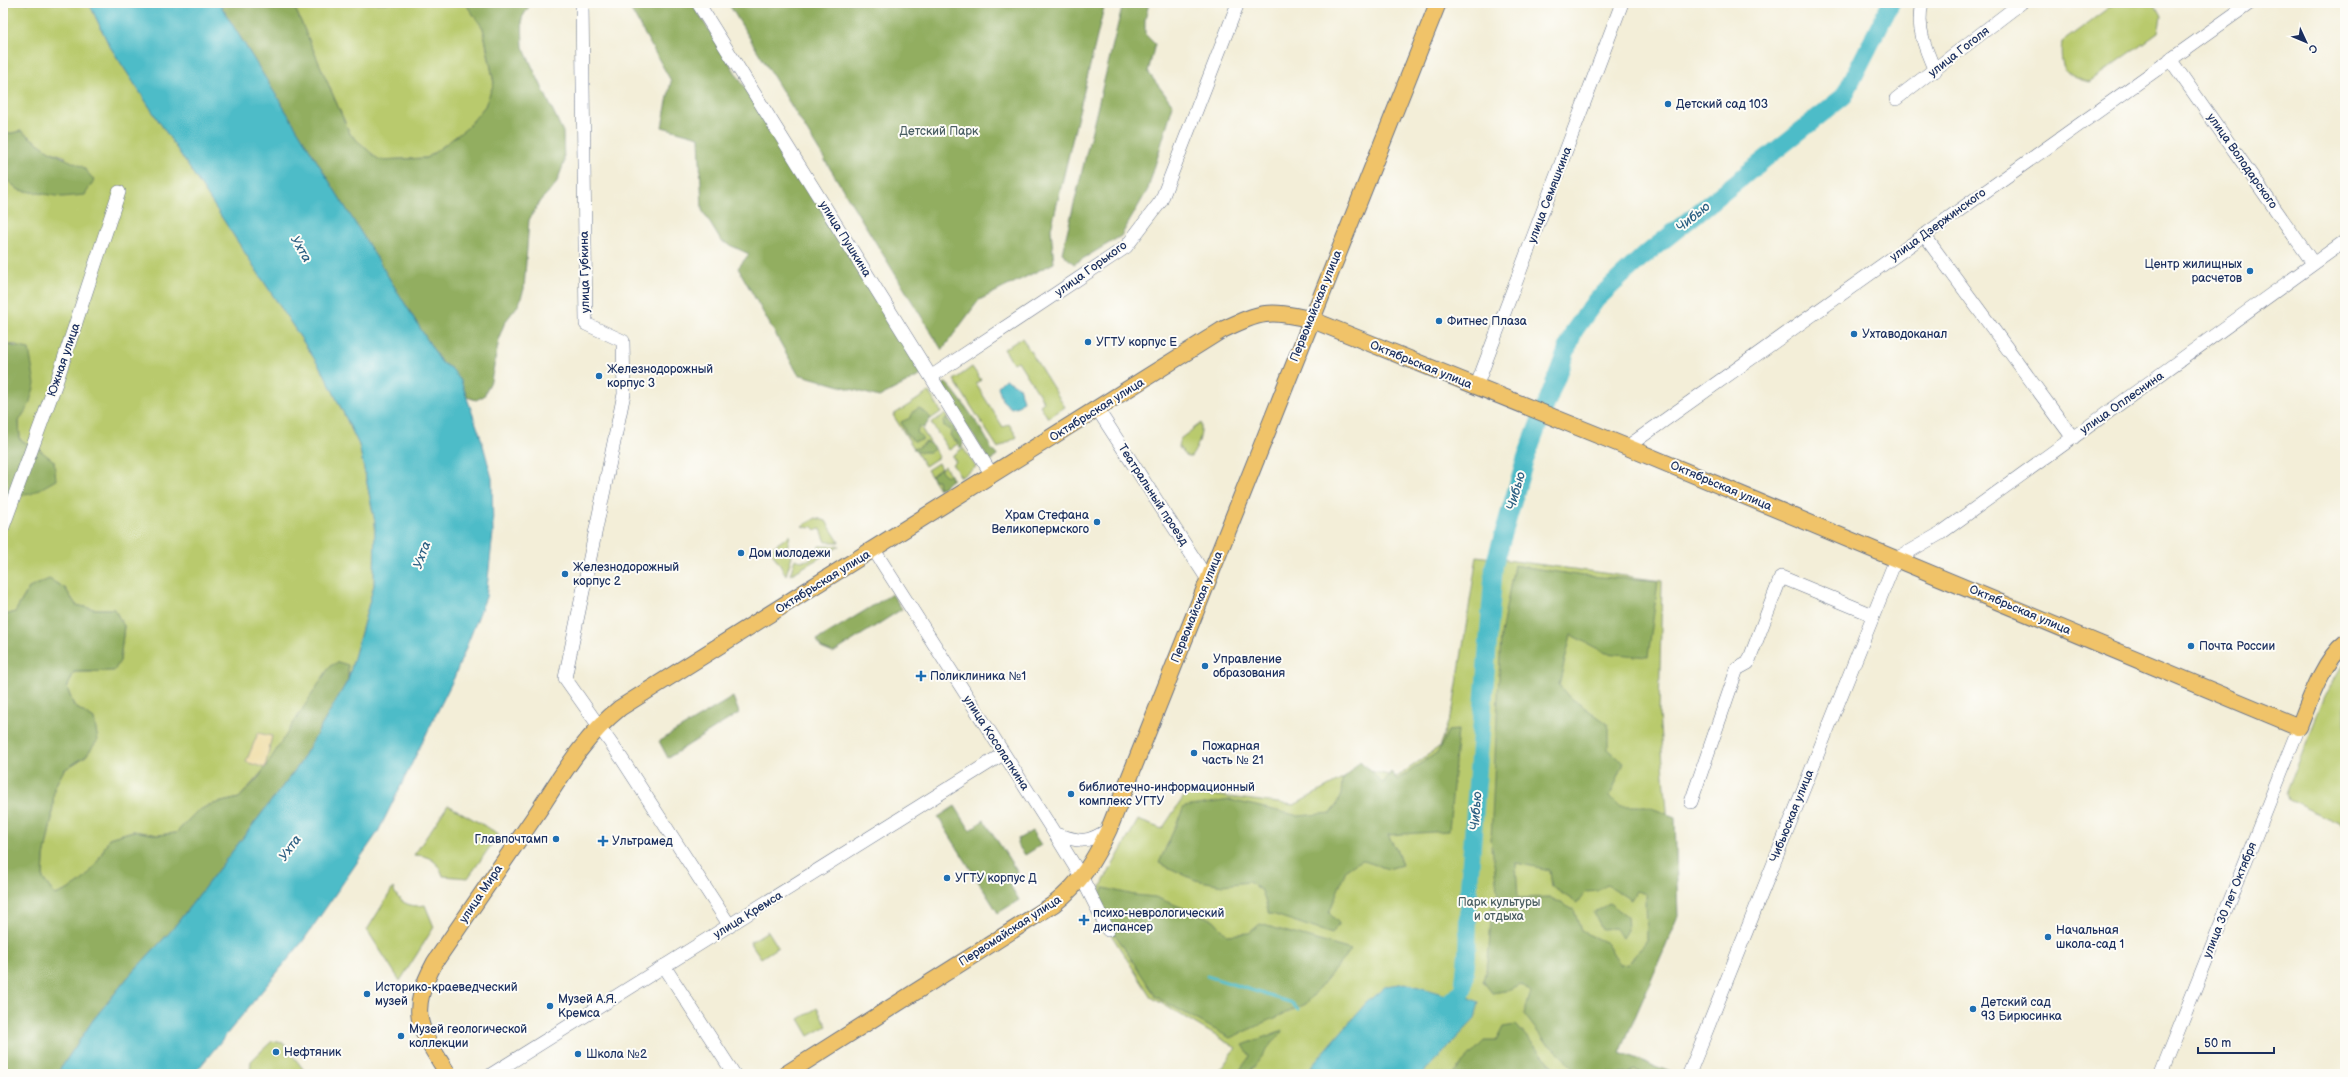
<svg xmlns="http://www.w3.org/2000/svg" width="2348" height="1077" font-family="'Balsamiq Sans',sans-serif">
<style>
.green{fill:#b9ca6d;stroke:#6a7c66}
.forest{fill:#92ae60;stroke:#566e5f;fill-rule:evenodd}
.sand{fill:#eeda9e;stroke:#84847e}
.water{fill:#4ebcc8;stroke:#347693}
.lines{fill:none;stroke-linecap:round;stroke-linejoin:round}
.stream{stroke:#4ebcc8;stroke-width:3}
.river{stroke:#4ebcc8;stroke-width:18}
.minor-casing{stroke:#677289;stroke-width:14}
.major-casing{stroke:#677289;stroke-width:18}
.minor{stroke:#fff;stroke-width:13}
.major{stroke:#f0c369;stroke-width:16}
.poi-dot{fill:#1f6fb2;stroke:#fdfcf7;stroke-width:1.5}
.labels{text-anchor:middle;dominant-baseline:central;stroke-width:4;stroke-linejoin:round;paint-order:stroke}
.street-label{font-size:12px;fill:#1b2f5e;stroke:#fdfcf7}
.poi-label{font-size:12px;fill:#1b2f5e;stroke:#fdfcf7;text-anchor:start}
.park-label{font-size:12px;fill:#4a5e62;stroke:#fdfcf7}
.water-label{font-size:13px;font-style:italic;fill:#2d6083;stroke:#fdfcf7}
</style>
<rect width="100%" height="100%" fill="#fdfcf7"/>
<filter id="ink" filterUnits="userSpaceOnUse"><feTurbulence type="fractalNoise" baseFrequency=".025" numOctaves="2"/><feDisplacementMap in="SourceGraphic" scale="8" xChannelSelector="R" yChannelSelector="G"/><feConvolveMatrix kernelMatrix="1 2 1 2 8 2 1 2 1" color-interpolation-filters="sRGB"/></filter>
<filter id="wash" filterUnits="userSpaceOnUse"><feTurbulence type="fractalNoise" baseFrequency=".012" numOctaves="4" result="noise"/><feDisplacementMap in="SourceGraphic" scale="16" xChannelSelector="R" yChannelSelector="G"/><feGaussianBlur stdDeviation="0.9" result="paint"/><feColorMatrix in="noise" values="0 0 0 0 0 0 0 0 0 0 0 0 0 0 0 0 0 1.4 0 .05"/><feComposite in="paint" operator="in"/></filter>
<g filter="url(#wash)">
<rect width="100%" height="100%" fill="#f3eed8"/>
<g class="green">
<path d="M 3,3 L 89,3 L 109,45 L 325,375 L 359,445 L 375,522 L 374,585 L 348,680 L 350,672 L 239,798 L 209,805 L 196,812 L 176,833 L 158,835 L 133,831 L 109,838 C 95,868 88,884 55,895 L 43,879 L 44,857 L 52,818 L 54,788 L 64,770 L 86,756 L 94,719 L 74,706 L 67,688 L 74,672 L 92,672 L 120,661 L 124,626 L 114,609 L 94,609 L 76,605 L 65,588 L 29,588 L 15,612 L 3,616 L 3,503 L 37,448 L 20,440 L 19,421 L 29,404 L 17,345 L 3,344 L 3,177 L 19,190 L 66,157 L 49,151 L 21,131 L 3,135 Z"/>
<path d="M 290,3 L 465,3 L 483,28 L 494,84 L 485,106 L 468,128 L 427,158 L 379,160 L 350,134 L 295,8 Z"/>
<path d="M 2115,3 L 2154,3 L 2161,16 L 2158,33 L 2089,82 C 2064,76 2059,67 2062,42 Z"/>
<path d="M 1022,338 L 1065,407 L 1048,418 L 1040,405 L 1044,402 L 1018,361 L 1013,363 L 1004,349 Z"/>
<path d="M 972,367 L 981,380 L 976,384 L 1003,427 L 1009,424 L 1017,437 L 998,448 L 954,380 Z"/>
<path d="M 929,392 L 941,412 L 920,426 L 939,457 L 925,466 L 893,415 Z"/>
<path d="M 945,414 L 962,441 L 949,450 L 931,423 Z"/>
<path d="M 1201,423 C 1202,436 1198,447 1191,457 L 1187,457 L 1178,446 L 1180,439 Z"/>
<path d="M 963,448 L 976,467 L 961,477 L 952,464 L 956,462 L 952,456 Z"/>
<path d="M 938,463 L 941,469 L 945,466 L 953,479 L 939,489 L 927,470 Z"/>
<path d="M 816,518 L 826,521 L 839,542 L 826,542 L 821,529 L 816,530 L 812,526 L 810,528 L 802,526 Z"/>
<path d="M 790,535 L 787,548 L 792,556 L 786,575 L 770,549 Z"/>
<path d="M 819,546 L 840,546 L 790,575 L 795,559 C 806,564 816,558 819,546 Z"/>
<path d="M 1477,556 L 1662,581 L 1659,715 L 1676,917 L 1615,1054 L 1667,1074 L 1217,1074 L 1236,1048 L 1151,997 L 1112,936 L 1098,900 L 1101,886 L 1138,820 L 1162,829 L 1187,792 L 1294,805 L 1361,769 L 1397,777 L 1439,747 L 1453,709 Z"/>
<path d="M 2345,661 L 2345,826 L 2288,800 L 2286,794 L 2325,696 Z"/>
<path d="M 448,805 L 499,834 L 468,878 L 443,876 C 439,862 429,855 414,855 Z"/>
<path d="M 393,888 C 398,903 411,908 425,905 L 434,927 L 400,981 L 367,930 Z"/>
<path d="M 768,931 L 778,947 L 761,958 L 750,942 Z"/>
<path d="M 817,1008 L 827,1026 L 809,1036 L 799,1019 Z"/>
<path d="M 272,1041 L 283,1043 L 307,1074 L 250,1074 L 251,1061 Z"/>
</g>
<g class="forest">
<path d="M 219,3 L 290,3 L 295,8 L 350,134 L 379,160 L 427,158 L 467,128 L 485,106 L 494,83 L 483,28 L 465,3 L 531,3 L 522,18 L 523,47 L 563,132 L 564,163 L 556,184 L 540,201 L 529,220 L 524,289 L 519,304 L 505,322 L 500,335 L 491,381 L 484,396 L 476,400 L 467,397 C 461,382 455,371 441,362 Z"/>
<path d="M 643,3 L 692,3 L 923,374 L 879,397 L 798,374 L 738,268 L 749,254 L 721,241 L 702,210 L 699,137 L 662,127 L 671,81 L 631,10 Z"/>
<path d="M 728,3 L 1105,3 L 1051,229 L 1054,263 L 979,300 L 942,350 Z"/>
<path d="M 1123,3 L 1149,3 L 1145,20 L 1145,34 L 1155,44 L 1148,72 L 1173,105 L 1148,189 L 1121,236 L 1074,264 L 1062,253 Z"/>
<path d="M 21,131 L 49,151 L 83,167 L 94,180 L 85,195 L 62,197 L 19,190 L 3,177 L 3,135 Z"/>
<path d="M 3,344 L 29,349 L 35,384 L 29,405 L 19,421 L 20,440 L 37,448 L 54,461 L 56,480 L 31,494 L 8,497 L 3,503 Z"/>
<path d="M 946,383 C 955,390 990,440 991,449 L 996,453 L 997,456 L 990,461 L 953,405 L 949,392 L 945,390 L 943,384 Z"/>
<path d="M 919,408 L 931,418 L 924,428 L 919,426 L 917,433 L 922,436 L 922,440 L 914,441 L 907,435 L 901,422 L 910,418 L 914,411 Z"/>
<path d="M 946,418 L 954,426 L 955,432 L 959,433 L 963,442 L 962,447 L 959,447 L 957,441 L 954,441 L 950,435 L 951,431 L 944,426 L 943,421 Z"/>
<path d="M 926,442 L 931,444 L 934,448 L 931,452 L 916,452 L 913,448 L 918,448 Z"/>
<path d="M 940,469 L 946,476 L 950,473 L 951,480 L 944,487 L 939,488 L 938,480 L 934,480 L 931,476 Z"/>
<path d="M 1514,565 L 1583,576 L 1649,580 L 1658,582 L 1648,657 L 1606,653 L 1571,635 L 1559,685 L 1568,696 L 1608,724 L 1608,749 L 1624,763 L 1610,796 L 1620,806 L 1646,806 L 1675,817 L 1678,918 L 1620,1052 L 1675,1074 L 1644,1074 L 1634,1071 L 1626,1074 L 1581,1074 L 1544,1040 L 1524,1014 L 1531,992 L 1520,984 L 1506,991 L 1492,993 L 1483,981 L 1488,962 L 1492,905 L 1498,897 L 1491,839 L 1501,634 ZM 1516,863 L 1550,870 L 1552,887 L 1577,903 L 1586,892 L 1598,891 L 1607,885 L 1631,900 L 1636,891 L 1646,894 L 1647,940 L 1628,964 L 1620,965 L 1607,943 L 1581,931 L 1574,910 L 1549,897 L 1518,898 Z"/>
<path d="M 49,579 L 65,588 L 76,605 L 94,609 L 114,609 L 124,626 L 120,661 L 114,671 L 74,672 L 67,688 L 74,706 L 94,719 L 98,740 L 86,756 L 64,770 L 54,788 L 52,818 L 44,857 L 43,879 L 55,895 C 87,884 95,868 109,838 L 133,831 L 158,835 L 176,833 L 196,812 L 209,805 L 239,798 L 259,777 L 330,666 L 338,662 L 348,665 L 348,680 L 299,765 L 171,931 L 129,976 L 93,1020 L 57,1074 L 3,1074 L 3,616 L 15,612 L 29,588 Z"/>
<path d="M 892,594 L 902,609 L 833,653 L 821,648 L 817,640 Z"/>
<path d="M 733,697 L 739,713 L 668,758 L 659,741 Z"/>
<path d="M 1458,730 L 1449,831 L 1388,835 L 1396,849 L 1402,865 L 1388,869 L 1361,860 L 1346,870 L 1329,913 L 1339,923 L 1332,934 L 1269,913 L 1262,891 L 1249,882 L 1223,885 L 1195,880 L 1159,863 L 1184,807 L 1230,800 L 1299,816 L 1332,813 L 1341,795 L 1342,781 L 1360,761 L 1383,783 L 1391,772 L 1397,780 L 1438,752 L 1448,731 Z"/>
<path d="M 955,806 L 970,830 L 984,820 L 1018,873 L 1007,880 L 1019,900 L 998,913 L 938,817 Z"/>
<path d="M 1032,831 L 1041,845 L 1025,855 L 1017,844 L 1018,839 Z"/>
<path d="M 1104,888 L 1134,895 L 1155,897 L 1214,920 L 1227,935 L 1249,933 L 1260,924 L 1351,950 L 1306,1004 L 1230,1038 L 1156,997 L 1111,928 L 1100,896 Z"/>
<path d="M 1609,903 L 1627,916 L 1628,930 L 1623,938 L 1614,928 L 1602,929 L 1594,913 Z"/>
<path d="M 1516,1025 L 1560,1074 L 1452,1074 L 1484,1041 L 1496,1041 L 1503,1027 Z"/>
<path d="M 1283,1030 L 1248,1074 L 1237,1074 L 1250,1056 L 1243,1045 Z"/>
</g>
<path class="sand" d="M 258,733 L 272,736 L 265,768 L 246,762 Z"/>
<g class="water">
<path d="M 89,3 L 219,3 L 441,362 L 452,369 L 461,381 L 481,438 L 492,478 L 493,533 L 486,597 L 454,678 L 378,832 L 303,941 L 194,1074 L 57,1074 L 93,1020 L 129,976 L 171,931 L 299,765 L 348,680 L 374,585 L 375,522 L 359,445 L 325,375 L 109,45 Z"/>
<path d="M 1005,379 L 1019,387 L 1023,401 L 1019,406 L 1011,408 L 1002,400 L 998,386 Z"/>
<path d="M 1405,983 L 1449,996 L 1453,990 L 1479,1002 L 1475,1019 L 1422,1074 L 1305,1074 L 1366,1003 L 1386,986 Z"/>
</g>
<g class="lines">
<path class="stream" d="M 1207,976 L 1292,1003 L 1298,1010"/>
<path class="river" d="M 1441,1009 L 1463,990 L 1467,955 L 1469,885 L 1494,566 L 1525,460 L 1574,331 L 1596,300 L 1640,259 L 1844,96 L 1891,3"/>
</g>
</g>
<g filter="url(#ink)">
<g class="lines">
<defs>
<g id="minor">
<path d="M 582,3 L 586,324 L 623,341 L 624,394 L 565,678 L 622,759 L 730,926"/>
<path d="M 698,3 L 992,475"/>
<path d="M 1922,3 C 1916,27 1925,48 1935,71"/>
<path d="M 2170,59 L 2313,263"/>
<path d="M 1896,99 L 2021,3"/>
<path d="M 1924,235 L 2073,438"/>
<path d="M 932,376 L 1126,247 L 1161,201 L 1238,3"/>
<path d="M 1476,387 L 1622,3"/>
<path d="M 1098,410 L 1208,580"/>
<path d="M 1627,447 L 2250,3"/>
<path d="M 3,527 L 56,383 L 119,192"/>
<path d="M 874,550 L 1055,834 L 1082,878 L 1108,930"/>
<path d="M 1691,802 L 1737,669 L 1748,663 L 1781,577 L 1873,615"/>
<path d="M 1055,834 C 1080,842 1087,844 1109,829"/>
<path d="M 664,966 L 734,1074"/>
<path d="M 492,1074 L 1003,754"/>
<path d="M 1689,1074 L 1896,559 L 1941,533 L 2345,241"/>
<path d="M 2161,1074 L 2299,727"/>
</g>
<g id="major">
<path d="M 448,1074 C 419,1028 407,1014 435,962 C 469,912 503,862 537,813 C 562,775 584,737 620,708 L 1222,330 C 1263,311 1267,310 1310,319 L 1627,447 L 2299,727 C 2309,702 2324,659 2345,643"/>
<path d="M 786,1074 L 1054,904 C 1081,883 1095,859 1109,829 L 1438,3"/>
</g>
</defs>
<use href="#minor" class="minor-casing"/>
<use href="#major" class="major-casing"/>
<use href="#minor" class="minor"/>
<use href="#major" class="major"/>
</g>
</g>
<g class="poi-dot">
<circle cx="1668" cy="104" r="4"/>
<circle cx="2250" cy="271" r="4"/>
<circle cx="1439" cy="321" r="4"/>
<circle cx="1854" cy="334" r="4"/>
<circle cx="1088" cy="342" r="4"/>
<circle cx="599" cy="376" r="4"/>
<circle cx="1097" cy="522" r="4"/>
<circle cx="741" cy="553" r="4"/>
<circle cx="565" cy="574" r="4"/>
<circle cx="2191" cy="646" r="4"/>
<circle cx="1205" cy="666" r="4"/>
<path d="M919 670h4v4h4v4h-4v4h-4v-4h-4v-4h4z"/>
<circle cx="1194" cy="753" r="4"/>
<circle cx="1071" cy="794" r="4"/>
<circle cx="556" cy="839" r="4"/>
<path d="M601 835h4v4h4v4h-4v4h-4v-4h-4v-4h4z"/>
<circle cx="947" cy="878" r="4"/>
<path d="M1082 914h4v4h4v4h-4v4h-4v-4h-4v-4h4z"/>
<circle cx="2048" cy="937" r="4"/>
<circle cx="367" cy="994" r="4"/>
<circle cx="550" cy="1006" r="4"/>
<circle cx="1973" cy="1009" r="4"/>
<circle cx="401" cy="1036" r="4"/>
<circle cx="276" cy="1052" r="4"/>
<circle cx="578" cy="1054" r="4"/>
</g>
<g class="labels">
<g class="street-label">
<text transform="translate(1959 52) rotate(-38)">улица Гоголя</text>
<text transform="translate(2242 161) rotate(55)">улица Володарского</text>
<text transform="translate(1550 195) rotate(-69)">улица Семяшкина</text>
<text transform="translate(1938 225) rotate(-36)">улица Дзержинского</text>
<text transform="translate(845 239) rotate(58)">улица Пушкина</text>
<text transform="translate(1091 269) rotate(-36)">улица Горького</text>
<text transform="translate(585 272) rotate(-91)">улица Губкина</text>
<text transform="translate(1316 306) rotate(-68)">Первомайская улица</text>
<text transform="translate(64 360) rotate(-71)">Южная улица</text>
<text transform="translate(1421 365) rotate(22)">Октябрьская улица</text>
<text transform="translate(2122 403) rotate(-35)">улица Оплеснина</text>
<text transform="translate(1097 410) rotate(-32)">Октябрьская улица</text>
<text transform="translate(1721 486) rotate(23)">Октябрьская улица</text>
<text transform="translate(1153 495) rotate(57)">Театральный проезд</text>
<text transform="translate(823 582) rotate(-32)">Октябрьская улица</text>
<text transform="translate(1197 607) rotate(-68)">Первомайская улица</text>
<text transform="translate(2020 610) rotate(23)">Октябрьская улица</text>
<text transform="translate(996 743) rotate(57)">улица Косолапкина</text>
<text transform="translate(1792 816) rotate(-68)">Чибьюская улица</text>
<text transform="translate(481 894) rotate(-56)">улица Мира</text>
<text transform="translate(2230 900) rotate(-68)">улица 30 лет Октября</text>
<text transform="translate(748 915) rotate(-32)">улица Кремса</text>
<text transform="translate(1010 931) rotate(-33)">Первомайская улица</text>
</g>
<g class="poi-label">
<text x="1676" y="104">Детский сад 103</text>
<text x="2242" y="264" text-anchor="end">Центр жилищных<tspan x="2242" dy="14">расчетов</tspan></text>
<text x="1447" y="321">Фитнес Плаза</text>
<text x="1862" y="334">Ухтаводоканал</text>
<text x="1096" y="342">УГТУ корпус Е</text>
<text x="607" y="369">Железнодорожный<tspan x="607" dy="14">корпус 3</tspan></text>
<text x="1089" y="515" text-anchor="end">Храм Стефана<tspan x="1089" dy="14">Великопермского</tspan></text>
<text x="749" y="553">Дом молодежи</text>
<text x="573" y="567">Железнодорожный<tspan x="573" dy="14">корпус 2</tspan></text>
<text x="2199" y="646">Почта России</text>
<text x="1213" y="659">Управление<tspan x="1213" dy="14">образования</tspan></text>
<text x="930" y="676">Поликлиника №1</text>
<text x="1202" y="746">Пожарная<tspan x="1202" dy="14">часть № 21</tspan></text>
<text x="1079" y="787">библиотечно-информационный<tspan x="1079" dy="14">комплекс УГТУ</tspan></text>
<text x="548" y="839" text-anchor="end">Главпочтамп</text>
<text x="612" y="841">Ультрамед</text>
<text x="955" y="878">УГТУ корпус Д</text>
<text x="1093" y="913">психо-неврологический<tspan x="1093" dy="14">диспансер</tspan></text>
<text x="2056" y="930">Начальная<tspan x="2056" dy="14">школа-сад 1</tspan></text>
<text x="375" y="987">Историко-краеведческий<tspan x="375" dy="14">музей</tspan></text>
<text x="558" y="999">Музей А.Я.<tspan x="558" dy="14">Кремса</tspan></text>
<text x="1981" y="1002">Детский сад<tspan x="1981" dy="14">93 Бирюсинка</tspan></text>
<text x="409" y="1029">Музей геологической<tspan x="409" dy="14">коллекции</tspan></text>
<text x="284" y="1052">Нефтяник</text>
<text x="586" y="1054">Школа №2</text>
</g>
<g class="park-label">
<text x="939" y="131">Детский Парк</text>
<text x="1499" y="902">Парк культуры<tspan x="1499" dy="14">и отдыха</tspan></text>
</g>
<g class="water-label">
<text transform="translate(1693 217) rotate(-39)">Чибью</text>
<text transform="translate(301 249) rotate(60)">Ухта</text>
<text transform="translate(1516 491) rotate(-74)">Чибью</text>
<text transform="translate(422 555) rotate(-70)">Ухта</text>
<text transform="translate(1476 811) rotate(-86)">Чибью</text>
<text transform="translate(290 848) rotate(-54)">Ухта</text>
</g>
</g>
<rect width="2348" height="1077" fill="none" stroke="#fdfcf7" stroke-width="16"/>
<g transform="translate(2306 42) rotate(134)" stroke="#fdfcf7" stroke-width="3" paint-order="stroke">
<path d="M0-3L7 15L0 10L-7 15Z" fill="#1b2f5e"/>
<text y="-6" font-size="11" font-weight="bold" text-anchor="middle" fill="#1b2f5e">С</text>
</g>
<path d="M2198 1047v6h76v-6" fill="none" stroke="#1b2f5e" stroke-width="2"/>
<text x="2204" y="1047" font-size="12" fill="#1b2f5e" stroke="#fdfcf7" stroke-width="3" paint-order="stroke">50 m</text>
</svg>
